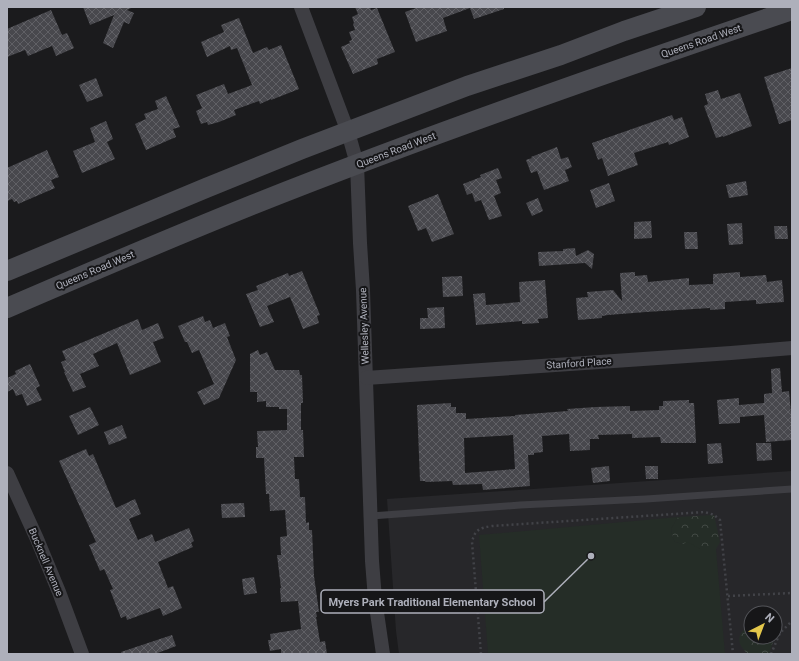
<svg xmlns="http://www.w3.org/2000/svg" width="799" height="661" font-family="Roboto,sans-serif">
<style>
.built{fill:#27272a;fill-rule:evenodd}
.forest{fill:url(#forest-crowns)}
.garden{fill:#252d27}
.building{fill:url(#building-cross-hatch);fill-rule:evenodd}
.lines{fill:none;stroke-linecap:round;stroke-linejoin:round}
.path{stroke:#424348;stroke-width:2.5;stroke-dasharray:2 3;stroke-linecap:butt}
.lane{stroke:#3e3e43;stroke-width:7}
.street{stroke:#3e3e43;stroke-width:14}
.secondary{stroke:#4a4b51;stroke-width:20}
.labels{text-anchor:middle;dominant-baseline:central;stroke-width:4;stroke-linejoin:round;paint-order:stroke}
.street-label{font-size:10px;fill:#aeb0bb;stroke:#161618}
.leader{fill:none;stroke:#aeb0bb;stroke-width:1.5}
.callout-dot{fill:#aeb0bb;stroke:#161618;stroke-width:1.5}
.callout{fill:#161618;stroke:#aeb0bb;stroke-width:1.5}
.callout-label{font-size:11px;text-anchor:middle;font-weight:bold;fill:#aeb0bb}
</style>
<defs>
<pattern id="forest-crowns" width="20" height="18" patternUnits="userSpaceOnUse"><rect width="20" height="18" fill="#252d27"/><path d="M2 6a3 3 0 1 1 6 0M12 15a3 3 0 1 1 6 0" fill="none" stroke="#424944"/></pattern>
<pattern id="building-cross-hatch" width="8" height="8" patternUnits="userSpaceOnUse"><rect width="8" height="8" fill="#48484d"/><path d="M0 0l8 8M0 8l8-8" fill="none" stroke="#606065"/></pattern>
</defs>
<rect width="100%" height="100%" fill="#1b1b1d"/>
<path class="built" d="M 792,471 L 792,654 L 399,654 L 396,631 L 387,499 ZM 751,613 L 775,613 L 775,637 L 751,637 Z"/>
<g class="forest">
<path d="M 714,515 L 720,542 L 716,549 L 700,549 L 675,542 L 673,538 L 671,529 L 678,517 Z"/>
<path d="M 751,624 L 751,637 L 773,637 L 774,639 L 769,654 L 747,654 C 745,651 743,649 741,646 C 736,636 743,629 751,624 Z"/>
</g>
<path class="garden" d="M 678,517 L 671,529 L 673,538 L 675,542 L 683,544 L 688,542 L 700,549 L 716,549 L 725,654 L 488,654 L 479,535 Z"/>
<g class="building">
<path d="M 83,7 L 133,7 L 127,10 L 134,13 L 129,24 L 124,22 L 113,48 L 103,43 L 114,15 L 90,25 Z"/>
<path d="M 355,7 L 370,7 L 371,10 L 377,8 L 395,52 L 377,59 L 378,64 L 353,74 L 341,47 L 350,43 L 349,41 L 352,40 L 349,32 L 355,30 L 353,24 L 354,23 L 352,17 L 358,14 Z"/>
<path d="M 419,7 L 504,7 L 504,9 L 474,19 L 470,8 L 443,18 L 447,31 L 416,42 L 405,12 Z"/>
<path d="M 51,10 L 62,35 L 67,33 L 74,48 L 56,56 L 52,46 L 28,56 L 25,50 L 7,57 L 7,29 Z"/>
<path d="M 239,18 L 253,53 L 267,47 L 269,50 L 281,45 L 299,89 L 271,100 L 271,99 L 260,104 L 259,101 L 234,110 L 236,115 L 219,122 L 208,125 L 207,122 L 201,124 L 196,111 L 202,108 L 196,95 L 224,84 L 228,94 L 252,85 L 237,48 L 231,50 L 230,46 L 207,57 L 201,42 L 224,32 L 221,25 Z"/>
<path d="M 792,68 L 792,120 L 779,124 L 764,77 Z"/>
<path d="M 96,78 L 103,96 L 87,102 L 79,85 Z"/>
<path d="M 718,90 L 721,99 L 740,93 L 752,126 L 723,137 L 723,136 L 716,138 L 704,106 L 708,104 L 705,94 Z"/>
<path d="M 166,96 L 180,127 L 173,129 L 176,137 L 146,150 L 135,124 L 146,119 L 144,114 L 158,109 L 155,101 Z"/>
<path d="M 672,115 L 674,120 L 682,117 L 689,137 L 669,145 L 668,142 L 634,153 L 638,165 L 608,176 L 602,158 L 598,160 L 592,143 Z"/>
<path d="M 106,121 L 113,139 L 107,142 L 115,159 L 82,173 L 73,151 L 95,142 L 90,128 Z"/>
<path d="M 557,147 L 561,159 L 568,157 L 572,167 L 565,170 L 569,181 L 544,190 L 537,171 L 531,173 L 526,160 L 532,158 L 531,157 Z"/>
<path d="M 47,150 L 59,177 L 51,180 L 55,188 L 18,204 L 17,201 L 14,202 L 12,199 L 7,201 L 7,168 Z"/>
<path d="M 498,168 L 502,178 L 496,180 L 501,193 L 494,196 L 502,216 L 489,220 L 481,200 L 475,202 L 472,193 L 467,195 L 463,184 L 481,177 L 480,175 Z"/>
<path d="M 746,181 L 748,195 L 729,198 L 726,185 Z"/>
<path d="M 609,183 L 615,201 L 596,208 L 590,190 Z"/>
<path d="M 438,194 L 454,234 L 432,242 L 426,228 L 418,231 L 408,206 Z"/>
<path d="M 538,198 L 543,211 L 532,216 L 526,203 Z"/>
<path d="M 651,221 L 652,238 L 634,239 L 634,222 Z"/>
<path d="M 742,223 L 743,244 L 729,245 L 727,224 Z"/>
<path d="M 774,226 L 787,226 L 788,239 L 775,239 Z"/>
<path d="M 684,232 L 697,232 L 698,249 L 685,249 Z"/>
<path d="M 575,248 L 576,256 L 588,250 L 594,254 L 592,269 L 585,263 L 539,266 L 538,252 L 563,251 L 563,249 Z"/>
<path d="M 302,271 L 320,315 L 317,316 L 319,323 L 303,329 L 290,297 L 267,306 L 274,322 L 260,327 L 246,294 L 258,290 L 256,286 L 288,273 L 289,276 Z"/>
<path d="M 635,272 L 635,276 L 647,275 L 648,282 L 689,278 L 689,285 L 713,284 L 713,274 L 740,272 L 740,277 L 766,275 L 767,282 L 782,280 L 784,302 L 756,304 L 756,300 L 725,302 L 725,309 L 710,310 L 710,308 L 646,312 L 608,315 L 602,316 L 602,318 L 578,320 L 576,298 L 588,297 L 587,292 L 613,290 L 622,301 L 620,273 Z"/>
<path d="M 462,276 L 463,296 L 443,297 L 442,277 Z"/>
<path d="M 545,280 L 548,318 L 538,319 L 539,323 L 522,324 L 522,321 L 476,325 L 473,294 L 485,293 L 486,305 L 520,302 L 519,282 Z"/>
<path d="M 444,307 L 445,328 L 420,329 L 420,318 L 428,318 L 427,308 Z"/>
<path d="M 203,316 L 205,322 L 210,320 L 213,328 L 225,323 L 230,336 L 227,337 L 236,360 L 219,398 L 204,405 L 197,392 L 214,384 L 199,350 L 192,353 L 187,342 L 185,342 L 178,326 Z"/>
<path d="M 138,319 L 142,330 L 158,323 L 164,338 L 153,342 L 161,362 L 130,375 L 117,343 L 93,354 L 99,366 L 80,374 L 86,387 L 73,392 L 64,372 L 65,372 L 61,362 L 66,360 L 62,351 Z"/>
<path d="M 258,350 L 260,355 L 267,352 L 275,370 L 299,370 L 300,375 L 302,375 L 303,403 L 301,403 L 301,430 L 303,430 L 304,457 L 294,457 L 295,479 L 299,479 L 300,497 L 305,497 L 306,523 L 309,522 L 309,530 L 312,530 L 314,576 L 319,612 L 316,612 L 317,617 L 316,617 L 320,642 L 325,641 L 327,654 L 281,654 L 281,649 L 270,651 L 268,640 L 271,640 L 270,634 L 301,629 L 298,601 L 281,602 L 280,588 L 281,588 L 277,555 L 281,555 L 280,537 L 287,536 L 285,510 L 270,511 L 269,494 L 266,494 L 264,458 L 256,458 L 256,447 L 258,447 L 257,431 L 287,430 L 287,409 L 279,409 L 279,407 L 266,407 L 266,401 L 257,402 L 257,392 L 250,392 L 250,354 Z"/>
<path d="M 30,364 L 40,386 L 36,388 L 42,400 L 27,406 L 22,394 L 16,396 L 13,389 L 7,392 L 7,378 L 16,374 L 15,371 Z"/>
<path d="M 780,368 L 782,392 L 789,391 L 792,424 L 792,440 L 766,442 L 764,415 L 740,417 L 740,423 L 719,424 L 717,400 L 739,398 L 739,405 L 764,403 L 764,394 L 772,393 L 771,369 Z"/>
<path d="M 689,400 L 689,403 L 694,403 L 696,443 L 661,443 L 660,437 L 632,438 L 632,434 L 598,435 L 599,439 L 590,439 L 590,450 L 570,451 L 569,434 L 542,436 L 543,452 L 534,453 L 534,455 L 528,455 L 530,486 L 483,490 L 482,484 L 453,485 L 452,481 L 426,482 L 425,481 L 420,481 L 417,405 L 451,403 L 451,407 L 456,407 L 456,413 L 466,413 L 466,419 L 515,416 L 515,415 L 568,411 L 567,409 L 596,407 L 630,406 L 630,411 L 659,410 L 659,406 L 663,406 L 663,401 ZM 513,435 L 515,469 L 465,473 L 464,438 Z"/>
<path d="M 90,407 L 99,425 L 78,435 L 69,416 Z"/>
<path d="M 122,425 L 127,438 L 109,445 L 104,432 Z"/>
<path d="M 721,443 L 723,463 L 708,464 L 707,444 Z"/>
<path d="M 756,443 L 771,443 L 772,460 L 757,461 Z"/>
<path d="M 86,449 L 89,456 L 93,454 L 116,508 L 135,499 L 141,514 L 129,519 L 138,540 L 152,534 L 155,542 L 189,528 L 194,541 L 191,543 L 193,547 L 158,562 L 168,588 L 173,586 L 182,608 L 163,616 L 160,608 L 127,620 L 126,616 L 121,618 L 110,590 L 113,589 L 104,569 L 100,571 L 89,545 L 96,542 L 59,461 Z"/>
<path d="M 609,466 L 610,481 L 593,483 L 591,468 Z"/>
<path d="M 645,466 L 658,466 L 658,479 L 646,479 Z"/>
<path d="M 243,503 L 244,503 L 245,517 L 222,518 L 221,504 Z"/>
<path d="M 254,577 L 257,593 L 244,595 L 242,579 Z"/>
<path d="M 172,635 L 176,646 L 155,654 L 122,654 L 121,652 Z"/>
</g>
<g class="lines">
<g class="path">
<path d="M 728,596 L 792,593"/>
<path d="M 775,628 L 780,633"/>
<path d="M 481,654 L 472,542 C 475,529 480,528 492,526 L 705,512 L 714,515 L 720,520 L 733,654"/>
<path d="M 771,654 L 780,633 L 792,621"/>
</g>
<path class="lane" d="M 371,516 L 520,505 L 646,499 L 792,489"/>
<g class="street">
<path d="M 301,7 L 348,132 L 357,164 L 360,243 L 363,290 L 372,561 L 375,599 L 383,654"/>
<path d="M 366,378 L 731,353 L 792,348"/>
<path d="M 7,473 L 37,539 L 59,592 L 82,654"/>
</g>
<g class="secondary">
<path d="M 7,271 L 206,188 L 302,149 L 467,86 L 561,55 L 624,31 L 696,7"/>
<path d="M 7,308 C 88,273 170,238 252,205 C 430,134 611,71 792,10"/>
</g>
</g>
<g class="labels">
<g class="street-label">
<text transform="translate(701 41) rotate(-19)">Queens Road West</text>
<text transform="translate(396 150) rotate(-21)">Queens Road West</text>
<text transform="translate(95 270) rotate(-23)">Queens Road West</text>
<text transform="translate(364 326) rotate(-92)">Wellesley Avenue</text>
<text transform="translate(579 363) rotate(-4)">Stanford Place</text>
<text transform="translate(46 562) rotate(67)">Bucknell Avenue</text>
</g>
</g>
<path class="leader" d="M591 556L544 602"/>
<circle class="callout-dot" cx="591" cy="556" r="4"/>
<rect class="callout" x="321" y="590" width="223" height="23" rx="4"/>
<g class="callout-label">
<text x="432" y="606">Myers Park Traditional Elementary School</text>
</g>
<rect width="799" height="661" fill="none" stroke="#aeb0bb" stroke-width="16"/>
<g transform="translate(763 625) rotate(42)"><circle r="19" fill="#161618" stroke="#535459"/>
<path d="M0-3L7 15L0 10L-7 15Z" fill="#e4c74b"/>
<text y="-6" font-size="11" font-weight="bold" text-anchor="middle" fill="#aeb0bb">N</text>
</g>
</svg>
